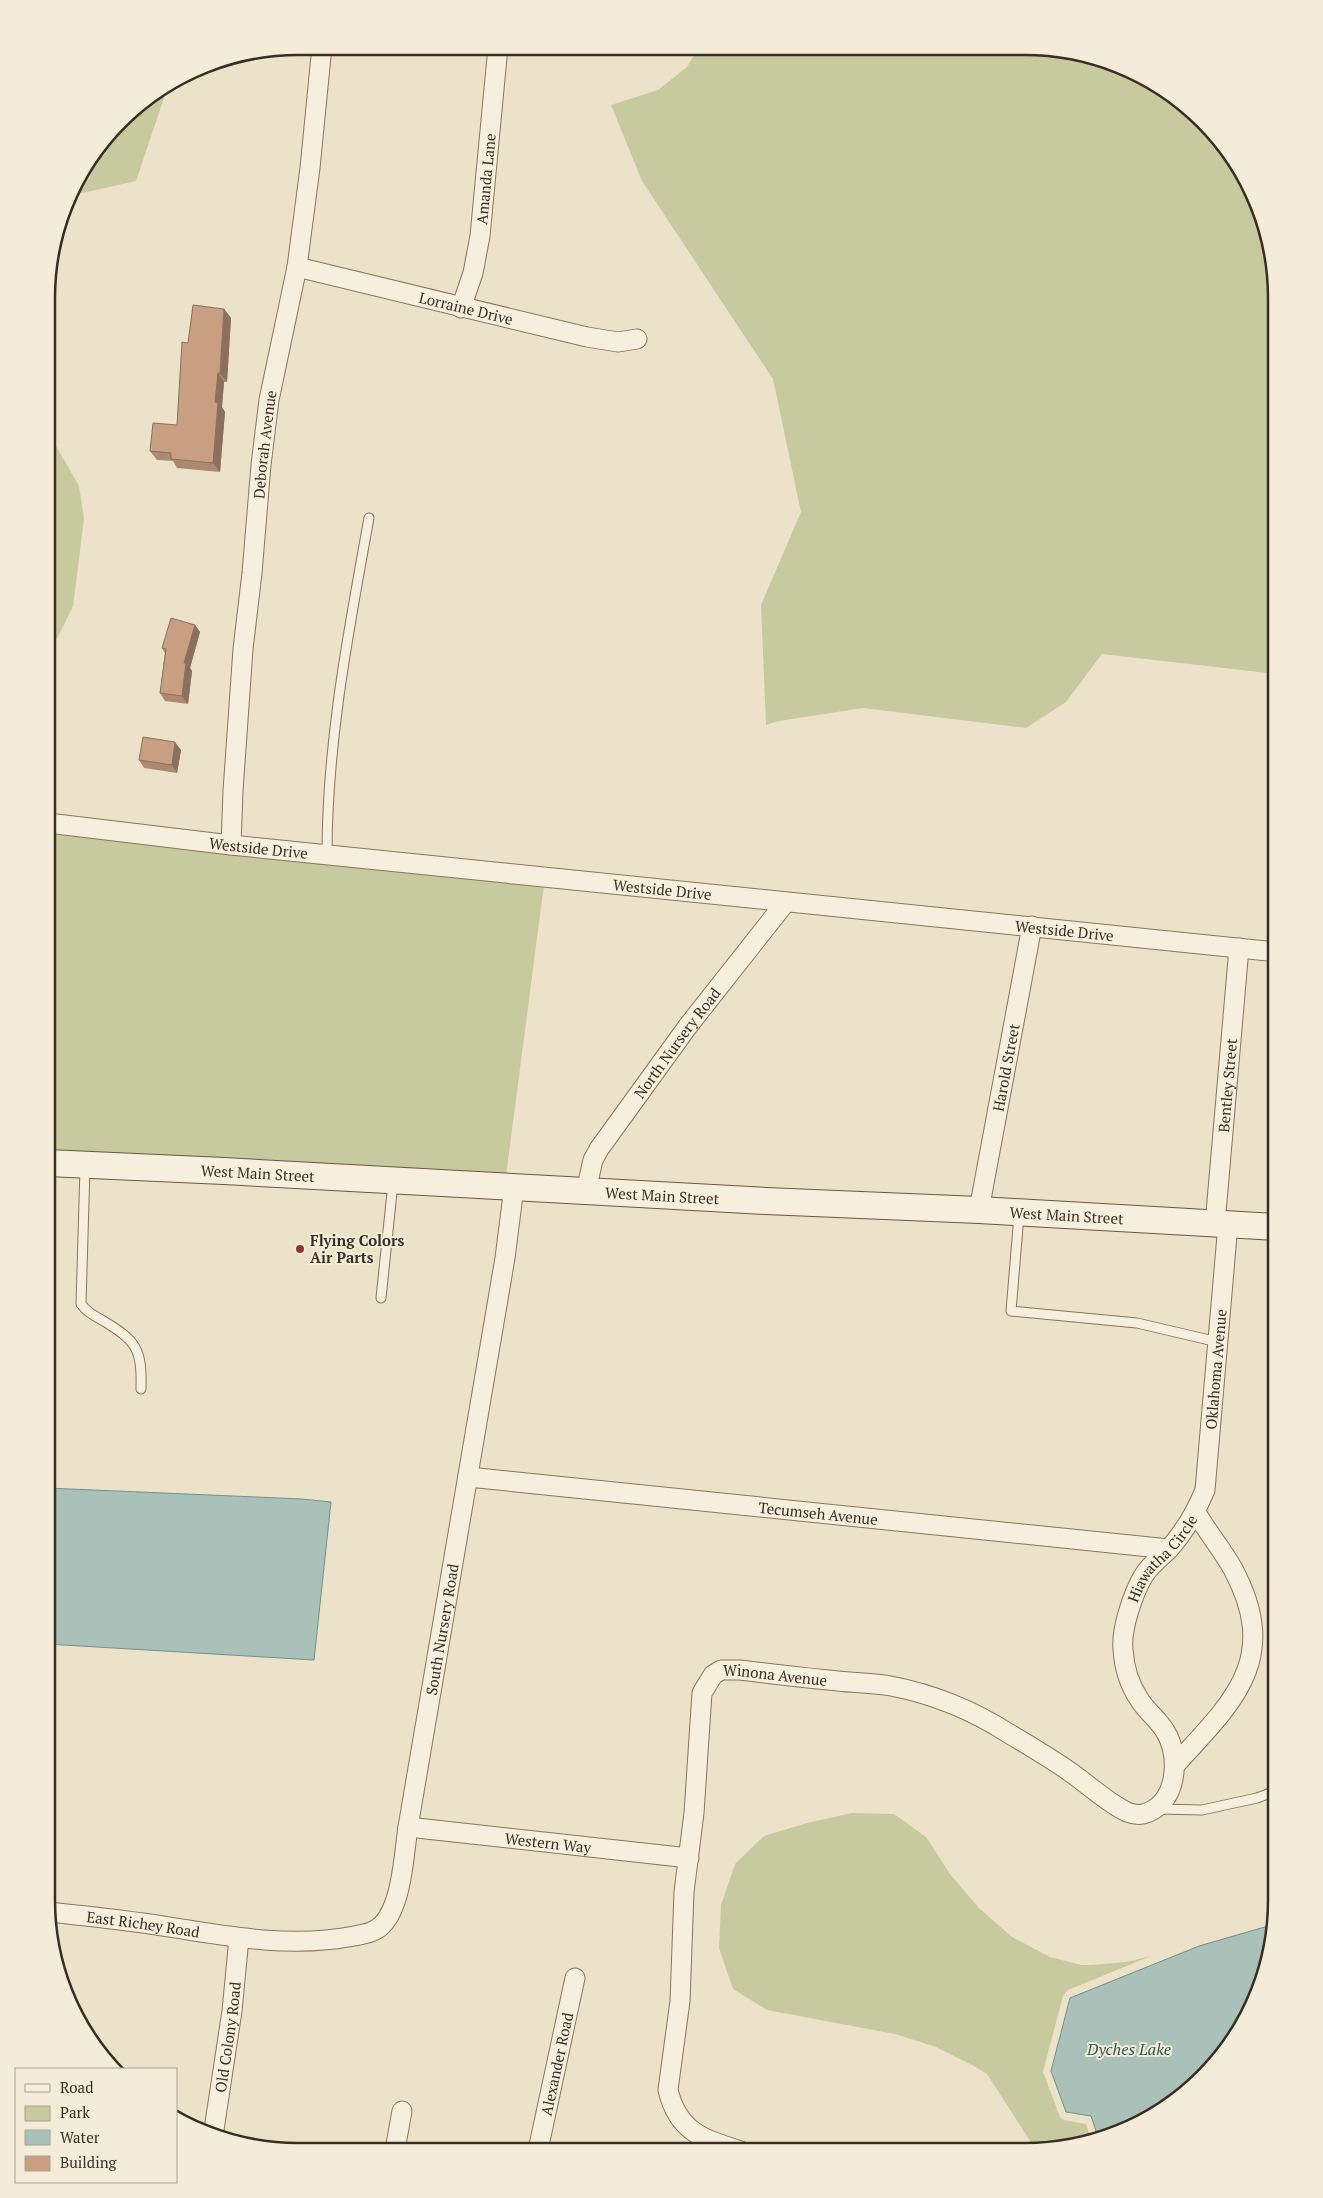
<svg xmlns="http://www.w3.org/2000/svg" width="1323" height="2198" font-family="'PT Serif',serif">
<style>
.green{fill:#c6ca9e}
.water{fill:#aac1ba;stroke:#719088}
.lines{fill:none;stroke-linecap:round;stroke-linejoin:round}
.service-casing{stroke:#88755f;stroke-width:11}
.minor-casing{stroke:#88755f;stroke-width:21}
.secondary-casing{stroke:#6a5642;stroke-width:28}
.service{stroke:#f7efdd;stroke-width:9}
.minor{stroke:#f7efdd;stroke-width:19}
.secondary{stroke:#f7efdd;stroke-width:26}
.wall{fill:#ac8971}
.shaded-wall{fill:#8c6f5c}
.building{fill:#c89f83;stroke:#8c6f5c}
.poi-dot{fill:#943334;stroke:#f4ecd9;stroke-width:2}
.labels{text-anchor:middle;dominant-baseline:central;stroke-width:4;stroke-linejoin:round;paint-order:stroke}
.street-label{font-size:15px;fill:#3a2d22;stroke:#f4ecd9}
.poi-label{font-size:15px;font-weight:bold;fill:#3a2d22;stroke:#f4ecd9;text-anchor:start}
.water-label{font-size:16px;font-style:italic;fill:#325856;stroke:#f4ecd9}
.rim{fill:none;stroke:#3a2d22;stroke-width:2.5}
</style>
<rect width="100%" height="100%" fill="#ece2ca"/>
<g class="green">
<path d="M 699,47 L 1058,48 L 1122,66 L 1179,98 L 1225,145 L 1258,202 L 1277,298 L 1277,674 L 1102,654 L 1066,702 L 1026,728 L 863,708 L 779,721 L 766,725 L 761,605 L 801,512 L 773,379 L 642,181 L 611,105 L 658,90 L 687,67 Z"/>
<path d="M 204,65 L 187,79 L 167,89 L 136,181 L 69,196 L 72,186 L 132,109 Z"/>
<path d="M 48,417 L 55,429 L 51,437 L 79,486 L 84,518 L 73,606 L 58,637 L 48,645 Z"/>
<path d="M 48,824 L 546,869 L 506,1176 L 47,1153 Z"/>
<path d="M 852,1813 L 894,1814 L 926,1837 L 950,1874 L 979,1908 L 1012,1937 L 1050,1957 L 1081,1965 L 1091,1965 L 1126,1962 L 1151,1956 L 1068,1990 L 1063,1996 L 1043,2072 L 1060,2117 L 1064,2120 L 1086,2124 L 1091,2139 L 1036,2150 L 987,2074 L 974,2066 L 936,2047 L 895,2034 L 767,2010 L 733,1989 L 719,1948 L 721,1905 L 735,1864 L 764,1836 L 807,1823 Z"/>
</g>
<g class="water">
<path d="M 47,1488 L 302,1499 L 331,1502 L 314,1660 L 47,1644 Z"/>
<path d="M 1275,1924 L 1263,1981 L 1225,2053 L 1178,2100 L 1121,2133 L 1098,2137 L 1091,2116 L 1066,2112 L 1051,2071 L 1070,1998 L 1199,1946 Z"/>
</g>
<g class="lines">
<defs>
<g id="service">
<path d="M 327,854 C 327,741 349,629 369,518"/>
<path d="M 85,1168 L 81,1304 C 87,1312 93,1315 102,1320 C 137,1341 142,1349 141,1389"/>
<path d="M 1019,1215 L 1011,1311 L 1137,1323 L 1218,1342"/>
<path d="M 381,1298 L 393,1183"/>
<path d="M 1157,1809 L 1202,1810 L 1257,1798 L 1276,1791"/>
</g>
<g id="minor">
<path id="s1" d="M 297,267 L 587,337 L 618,342 L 637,339"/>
<path id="s2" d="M 461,308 L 473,273 L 480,236 L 498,47"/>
<path id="s3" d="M 48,823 L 231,845 L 1277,952"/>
<path id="s4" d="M 231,845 L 233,791 L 243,649 L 252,573 L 261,465 L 269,400 L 297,267 L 310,168 L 322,46"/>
<path id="s5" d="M 586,1191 L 593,1160 L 599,1149 L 688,1026 L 785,903"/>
<path id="s6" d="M 979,1210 L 1032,926"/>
<path id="s7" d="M 1215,1224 L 1239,948"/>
<path id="s8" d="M 468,1477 L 1169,1549"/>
<path d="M 1175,1765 C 1234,1701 1281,1659 1233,1569 C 1222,1549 1207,1532 1196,1512"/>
<path id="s9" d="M 408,1827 L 689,1858"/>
<path id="s10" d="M 48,1912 C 80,1915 111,1919 143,1923 C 212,1933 284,1950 354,1936 C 364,1934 374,1933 382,1925 C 402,1905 404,1854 408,1827 L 505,1258 L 514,1187"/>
<path id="s11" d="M 213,2136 L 232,2011 L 239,1938"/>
<path d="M 395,2150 L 402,2111"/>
<path id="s12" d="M 538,2150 L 575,1978"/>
<path id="s13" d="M 741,2151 C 703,2139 678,2132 668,2090 L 680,2001 L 684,1892 L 694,1813 L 702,1693 L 713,1675 L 721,1670 L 740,1670 C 773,1674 805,1678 838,1681 C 855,1683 874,1683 891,1686 C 932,1694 972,1710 1008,1733 C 1030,1746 1052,1759 1073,1774 C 1091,1787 1108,1803 1127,1812 C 1132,1814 1138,1815 1143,1814 C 1178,1805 1181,1756 1165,1731 C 1158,1719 1146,1711 1139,1699 C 1129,1684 1124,1667 1123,1649 C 1121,1629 1133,1593 1144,1575 C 1150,1565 1161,1557 1169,1549 C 1185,1531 1196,1512 1205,1490 L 1228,1224"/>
</g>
<g id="secondary">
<path id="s14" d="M 47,1163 L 224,1171 L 766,1201 L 979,1210 L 1276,1227"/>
</g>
</defs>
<use href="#service" class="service-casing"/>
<use href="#minor" class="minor-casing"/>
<use href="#secondary" class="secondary-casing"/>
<use href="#service" class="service"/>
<use href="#minor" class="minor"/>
<use href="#secondary" class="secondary"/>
</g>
<g class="wall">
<path d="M 224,309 L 231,318 L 227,382 L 224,382 L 222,407 L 225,412 L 220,472 L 177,468 L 173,461 L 157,460 L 150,451 L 177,425 L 188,343 Z"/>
<path d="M 195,625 L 200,632 L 190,668 L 192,671 L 188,704 L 165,701 L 160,693 L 165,653 L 162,648 Z"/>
<path d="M 181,750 L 177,773 L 144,768 L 139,760 Z"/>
</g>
<g class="shaded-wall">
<path d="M 224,309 L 231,318 L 227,382 L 220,373 Z"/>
<path d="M 218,373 L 224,382 L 222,407 L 225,412 L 220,472 L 213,463 L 215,402 Z"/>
<path d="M 195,625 L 200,632 L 190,668 L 192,671 L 188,704 L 182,696 L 184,663 Z"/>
<path d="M 175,742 L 181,750 L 177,773 L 172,765 Z"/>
</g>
<g class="building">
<path d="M 193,305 L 224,309 L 220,373 L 218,373 L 215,402 L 218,403 L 213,463 L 171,459 L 171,453 L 150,451 L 153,423 L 177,425 L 182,342 L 188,343 Z"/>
<path d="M 171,618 L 195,625 L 184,663 L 186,663 L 182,696 L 160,693 L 166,649 L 162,648 Z"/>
<path d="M 143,737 L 175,742 L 172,765 L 139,760 Z"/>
</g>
<circle class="poi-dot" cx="300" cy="1249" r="5"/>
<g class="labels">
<g class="street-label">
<text stroke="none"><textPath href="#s2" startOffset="132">Amanda Lane</textPath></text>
<text stroke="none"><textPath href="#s1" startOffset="174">Lorraine Drive</textPath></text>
<text stroke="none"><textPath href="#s4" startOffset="402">Deborah Avenue</textPath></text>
<text stroke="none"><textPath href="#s3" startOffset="212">Westside Drive</textPath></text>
<text stroke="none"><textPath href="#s3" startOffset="618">Westside Drive</textPath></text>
<text stroke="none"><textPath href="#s3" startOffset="1022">Westside Drive</textPath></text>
<text stroke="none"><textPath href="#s5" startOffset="176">North Nursery Road</textPath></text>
<text stroke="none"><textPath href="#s6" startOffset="145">Harold Street</textPath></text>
<text stroke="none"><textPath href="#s7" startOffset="139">Bentley Street</textPath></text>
<text stroke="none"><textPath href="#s14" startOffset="211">West Main Street</textPath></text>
<text stroke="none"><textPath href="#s14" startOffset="616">West Main Street</textPath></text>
<text stroke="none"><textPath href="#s14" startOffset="1021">West Main Street</textPath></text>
<text stroke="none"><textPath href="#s13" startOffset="1485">Oklahoma Avenue</textPath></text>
<text stroke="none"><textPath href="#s8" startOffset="352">Tecumseh Avenue</textPath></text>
<text stroke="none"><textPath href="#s13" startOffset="1282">Hiawatha Circle</textPath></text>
<text stroke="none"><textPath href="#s10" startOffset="642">South Nursery Road</textPath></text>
<text stroke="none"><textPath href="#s13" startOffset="585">Winona Avenue</textPath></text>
<text stroke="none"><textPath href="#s9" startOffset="141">Western Way</textPath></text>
<text stroke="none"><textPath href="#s10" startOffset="96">East Richey Road</textPath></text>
<text stroke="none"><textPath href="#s11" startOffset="100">Old Colony Road</textPath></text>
<text stroke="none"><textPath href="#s12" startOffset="88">Alexander Road</textPath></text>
</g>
<g class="poi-label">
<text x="310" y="1240">Flying Colors<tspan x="310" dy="17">Air Parts</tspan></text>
</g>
<g class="water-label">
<text x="1129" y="2049">Dyches Lake</text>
</g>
</g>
<path d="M0 0H1323V2198H0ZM298 55H1025A243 243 0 0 1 1268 298V1900A243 243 0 0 1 1025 2143H298A243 243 0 0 1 55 1900V298A243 243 0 0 1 298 55Z" fill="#f4ecd9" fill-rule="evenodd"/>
<path class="rim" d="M298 55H1025A243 243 0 0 1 1268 298V1900A243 243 0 0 1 1025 2143H298A243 243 0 0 1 55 1900V298A243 243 0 0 1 298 55Z"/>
<rect x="15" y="2068" width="162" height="115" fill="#f4ecd9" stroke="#aaa090"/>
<rect x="25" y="2084" width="25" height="8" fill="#f7efdd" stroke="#aaa090"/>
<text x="60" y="2093" font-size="15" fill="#3a2d22">Road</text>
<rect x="25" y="2106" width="25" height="15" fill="#c6ca9e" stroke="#aaa090"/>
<text x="60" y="2118" font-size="15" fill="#3a2d22">Park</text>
<rect x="25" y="2130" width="25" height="15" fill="#aac1ba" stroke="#aaa090"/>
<text x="60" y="2143" font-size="15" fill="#3a2d22">Water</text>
<rect x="25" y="2156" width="25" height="15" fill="#c89f83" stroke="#aaa090"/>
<text x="60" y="2168" font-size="15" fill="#3a2d22">Building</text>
</svg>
